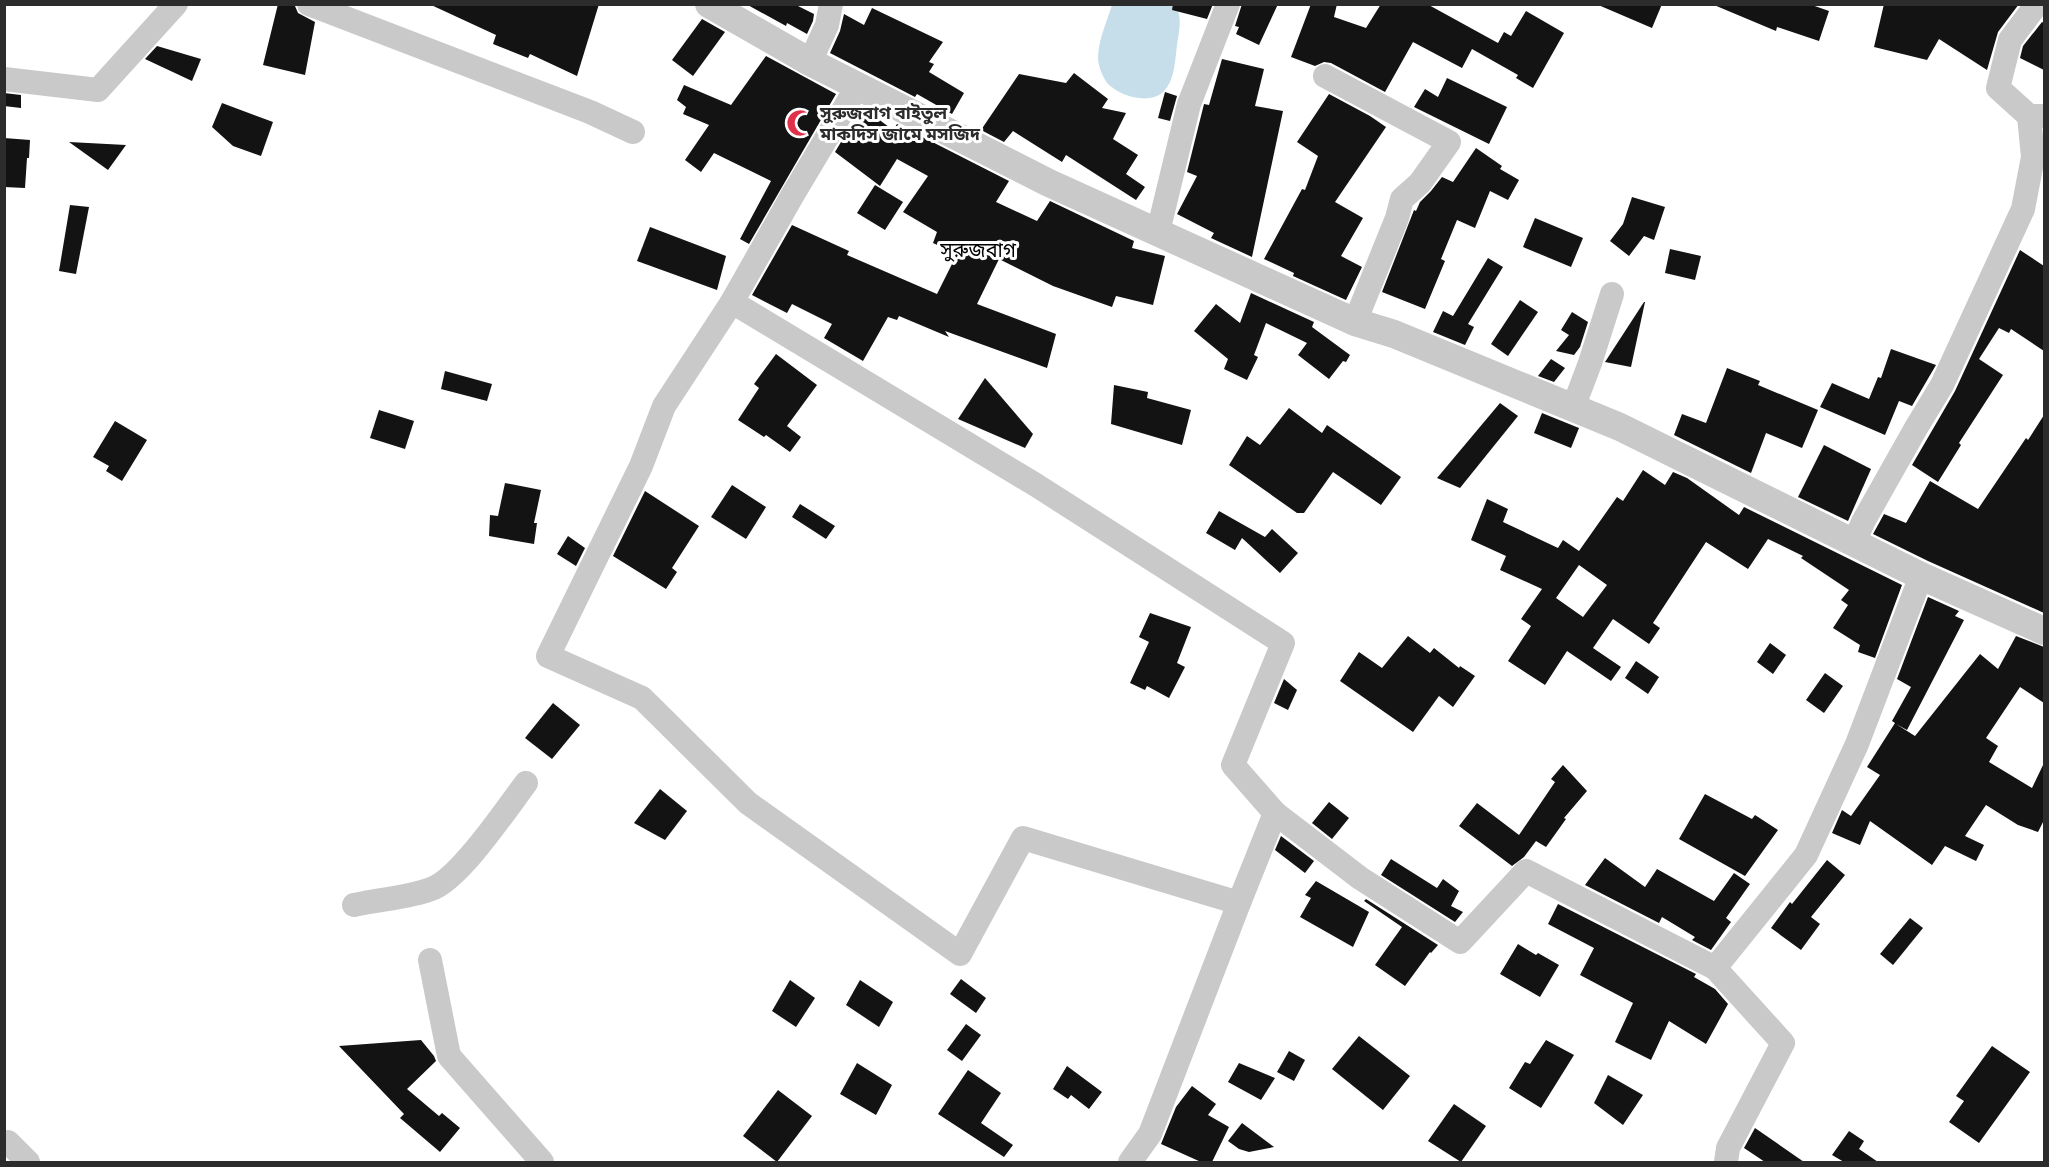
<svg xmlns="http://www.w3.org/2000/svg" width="2049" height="1167" font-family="Cabin,'Noto Sans Bengali',sans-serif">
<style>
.water{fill:#c6deea}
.building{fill:#131313;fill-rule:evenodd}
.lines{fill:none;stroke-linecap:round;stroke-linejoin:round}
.minor{stroke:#c9c9c9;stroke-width:24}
.tertiary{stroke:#c9c9c9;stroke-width:28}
.labels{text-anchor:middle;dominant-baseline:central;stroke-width:6;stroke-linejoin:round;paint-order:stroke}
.poi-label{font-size:18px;font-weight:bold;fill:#2c2c2c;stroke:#fff;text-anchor:start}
.neighbourhood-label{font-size:20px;fill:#000;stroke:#fff}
</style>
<rect width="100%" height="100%" fill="#fff"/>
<path class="water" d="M 1112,5 L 1175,5 C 1183,17 1179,31 1177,45 C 1175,60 1175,81 1163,92 C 1149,105 1120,96 1108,84 C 1103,78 1098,66 1098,58 C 1098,41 1107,21 1112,5 Z"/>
<g class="building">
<path d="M 278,4 L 295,6 L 298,13 L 315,22 L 305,75 L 263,65 Z"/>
<path d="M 429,4 L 599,4 L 577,76 L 530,54 L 528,58 L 493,44 L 496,35 Z"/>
<path d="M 746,4 L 794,4 L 814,14 L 813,21 L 807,34 L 787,23 L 786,26 Z"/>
<path d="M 1173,4 L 1213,4 L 1207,19 L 1172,10 Z"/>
<path d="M 1242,4 L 1278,4 L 1259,45 L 1236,34 L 1239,27 L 1235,26 Z"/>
<path d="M 1311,4 L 1337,4 L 1334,17 L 1366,28 L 1381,4 L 1427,4 L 1498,43 L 1504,32 L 1511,36 L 1526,11 L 1564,33 L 1533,88 L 1516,78 L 1518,75 L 1472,49 L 1462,68 L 1413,42 L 1385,92 L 1331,63 L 1324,62 L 1315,66 L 1291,57 Z"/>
<path d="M 1596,4 L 1662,4 L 1652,28 Z"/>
<path d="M 1809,4 L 1829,11 L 1819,41 L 1777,27 L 1776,31 L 1714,5 Z"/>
<path d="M 1884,4 L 2019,4 L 1998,32 L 1987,70 L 1939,39 L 1927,60 L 1874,47 Z"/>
<path d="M 872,8 L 943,42 L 929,62 L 934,64 L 929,72 L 964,93 L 952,114 L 917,94 L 915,97 L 830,53 L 840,31 L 844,14 L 864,25 Z"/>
<path d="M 702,19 L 725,32 L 693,76 L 672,60 Z"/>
<path d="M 2042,22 L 2044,23 L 2044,70 L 2020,58 L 2023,46 Z"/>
<path d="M 157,46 L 201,59 L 192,81 L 145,59 Z"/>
<path d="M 766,56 L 836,94 L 749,244 L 740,239 L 771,181 L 714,153 L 701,172 L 685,160 L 709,125 L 683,114 L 686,107 L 677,100 L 684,85 L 731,105 Z"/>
<path d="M 1222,59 L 1264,69 L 1255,106 L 1283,111 L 1252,257 L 1211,238 L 1214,233 L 1177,214 L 1197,176 L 1187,172 L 1204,104 L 1209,105 Z"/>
<path d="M 1074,73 L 1108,99 L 1102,108 L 1126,113 L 1113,139 L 1138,155 L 1126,174 L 1145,187 L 1136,200 L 1066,155 L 1062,162 L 1013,131 L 1004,142 L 981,130 L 1019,74 L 1066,83 Z"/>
<path d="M 1447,78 L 1507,107 L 1489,144 L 1414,107 L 1425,89 L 1438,97 Z"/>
<path d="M 1165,92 L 1177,96 L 1170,121 L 1158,118 Z"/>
<path d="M 4,93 L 21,95 L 21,108 L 4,106 Z"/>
<path d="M 1329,94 L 1370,116 L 1386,127 L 1335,202 L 1363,218 L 1341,256 L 1362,267 L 1346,300 L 1293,276 L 1294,273 L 1264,259 L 1302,189 L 1305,190 L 1318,156 L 1297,142 Z"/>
<path d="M 222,103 L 273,122 L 261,156 L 233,146 L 212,127 Z"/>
<path d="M 862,107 L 893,130 L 897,124 L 1009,181 L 996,202 L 1037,221 L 1050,201 L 1134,241 L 1132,248 L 1165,256 L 1153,305 L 1116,296 L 1112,307 L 1053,286 L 999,259 L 977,304 L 1056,334 L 1047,368 L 945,331 L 949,337 L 899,316 L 897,320 L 888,317 L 863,361 L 824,338 L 832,324 L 792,304 L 787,313 L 752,295 L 792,225 L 849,251 L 847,255 L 937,294 L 957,254 L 933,243 L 937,232 L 903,212 L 928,176 L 897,159 L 880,186 L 835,152 Z"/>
<path d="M 4,138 L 30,140 L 29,158 L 27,158 L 25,188 L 4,187 Z"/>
<path d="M 69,142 L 126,145 L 108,170 Z"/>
<path d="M 1476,148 L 1502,166 L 1500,169 L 1519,180 L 1508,200 L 1490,191 L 1475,228 L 1457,220 L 1441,259 L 1445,261 L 1425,309 L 1382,292 L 1414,210 L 1416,211 L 1420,202 L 1431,191 L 1442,177 L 1453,182 Z"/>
<path d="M 875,185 L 903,202 L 885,230 L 857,213 Z"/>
<path d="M 1632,197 L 1665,207 L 1654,240 L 1644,236 L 1629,256 L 1610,241 L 1623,224 Z"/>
<path d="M 70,205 L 89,207 L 76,274 L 59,271 Z"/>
<path d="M 1535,218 L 1583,238 L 1571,267 L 1523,247 Z"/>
<path d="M 650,227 L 726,256 L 717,290 L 637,261 Z"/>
<path d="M 1670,249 L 1701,256 L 1695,280 L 1665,273 Z"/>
<path d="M 2020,250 L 2044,266 L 2044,351 L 2011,329 L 2009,333 L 1999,328 L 1979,359 L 2003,375 L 1959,443 L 1961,445 L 1938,482 L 1912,465 L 1955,391 Z"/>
<path d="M 1488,258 L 1503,267 L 1468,324 L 1474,327 L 1465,345 L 1433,332 L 1443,311 L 1453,316 Z"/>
<path d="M 1251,293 L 1314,322 L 1312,327 L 1350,355 L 1346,362 L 1343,361 L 1329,379 L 1298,355 L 1307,343 L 1266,323 L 1254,355 L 1258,357 L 1247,380 L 1224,369 L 1228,359 L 1194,331 L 1216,304 L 1240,323 Z"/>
<path d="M 1520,300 L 1538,312 L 1508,356 L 1491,344 Z"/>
<path d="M 1644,302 L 1645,302 L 1631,367 L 1605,362 Z"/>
<path d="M 1572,312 L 1588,322 L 1580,347 L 1574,355 L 1556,351 L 1569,335 L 1561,330 Z"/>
<path d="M 1891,349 L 1936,365 L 1912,406 L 1899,401 L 1885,435 L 1820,407 L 1832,383 L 1869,399 L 1878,377 L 1881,378 Z"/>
<path d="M 776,354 L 817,385 L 787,426 L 801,437 L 790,452 L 766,435 L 764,437 L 738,420 L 759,388 L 754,384 Z"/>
<path d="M 1551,359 L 1565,368 L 1554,382 L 1538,376 Z"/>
<path d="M 1727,368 L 1760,381 L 1758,385 L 1818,410 L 1802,448 L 1766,433 L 1751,473 L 1674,435 L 1682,414 L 1706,423 Z"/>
<path d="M 445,371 L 492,384 L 487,401 L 441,389 Z"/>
<path d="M 985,378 L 1033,434 L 1025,448 L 958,419 Z"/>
<path d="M 1114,385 L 1148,392 L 1147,398 L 1191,410 L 1182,445 L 1111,424 Z"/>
<path d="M 1500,403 L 1518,416 L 1460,488 L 1437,478 Z"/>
<path d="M 1289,408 L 1322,433 L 1327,425 L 1401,477 L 1381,505 L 1333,472 L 1304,513 L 1297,513 L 1229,465 L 1247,436 L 1260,445 Z"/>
<path d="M 379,410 L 414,421 L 405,449 L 370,438 Z"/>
<path d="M 1542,413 L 1579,428 L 1571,448 L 1534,433 Z"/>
<path d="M 2044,415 L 2044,613 L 1928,561 L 1873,534 L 1884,514 L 1906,523 L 1930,481 L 1978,509 L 2026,438 L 2028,440 Z"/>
<path d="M 115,421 L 147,440 L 122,481 L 106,471 L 109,466 L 93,457 Z"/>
<path d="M 1824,445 L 1871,469 L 1848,521 L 1798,497 Z"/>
<path d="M 1643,470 L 1665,485 L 1673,472 L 1687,478 L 1739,515 L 1744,507 L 1902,585 L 1875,658 L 1858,652 L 1860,645 L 1833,628 L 1848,605 L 1841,600 L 1849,590 L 1801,558 L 1803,556 L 1768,539 L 1748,569 L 1706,542 L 1653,623 L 1660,628 L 1649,644 L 1613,619 L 1593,648 L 1621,667 L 1611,681 L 1567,651 L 1545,685 L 1508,661 L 1531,626 L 1521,619 L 1542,589 L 1500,570 L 1506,556 L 1471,540 L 1487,499 L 1508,509 L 1503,522 L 1558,548 L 1563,540 L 1579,551 L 1617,497 L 1623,501 ZM 1579,565 L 1607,585 L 1583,617 L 1556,598 Z"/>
<path d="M 505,483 L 541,490 L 534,523 L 537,523 L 534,544 L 489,536 L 490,515 L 498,516 Z"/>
<path d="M 732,485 L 766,507 L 746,539 L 711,517 Z"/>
<path d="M 645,491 L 699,526 L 672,568 L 677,572 L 666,589 L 613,556 Z"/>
<path d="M 800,504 L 835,526 L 826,539 L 792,517 Z"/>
<path d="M 1219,511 L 1265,537 L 1272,529 L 1298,553 L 1280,573 L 1242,538 L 1235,550 L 1206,533 Z"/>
<path d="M 568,536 L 585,548 L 576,566 L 557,554 Z"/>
<path d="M 1928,597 L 1959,611 L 1955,616 L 1964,620 L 1907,730 L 1896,724 L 1915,736 L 1980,654 L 1998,669 L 2016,636 L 2044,647 L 2044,703 L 2020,687 L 1986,738 L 1998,746 L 1989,762 L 2032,788 L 2044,763 L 2044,820 L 2038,832 L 2018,825 L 1986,805 L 1965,836 L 1984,845 L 1976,861 L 1945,846 L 1932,865 L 1870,821 L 1860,845 L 1832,833 L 1842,810 L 1851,816 L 1880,775 L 1867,767 L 1895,723 L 1892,721 L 1911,687 L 1897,679 Z"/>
<path d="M 1150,613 L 1191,627 L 1177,663 L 1185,667 L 1169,698 L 1147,686 L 1145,690 L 1130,683 L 1149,642 L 1139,637 Z"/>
<path d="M 1408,636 L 1430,653 L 1434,648 L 1459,668 L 1460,666 L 1475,676 L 1453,707 L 1439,696 L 1413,732 L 1340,681 L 1359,652 L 1382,668 Z"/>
<path d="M 1770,643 L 1786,655 L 1773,674 L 1757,662 Z"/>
<path d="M 1636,661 L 1659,677 L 1648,694 L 1625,678 Z"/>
<path d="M 1825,673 L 1843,686 L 1824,713 L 1806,700 Z"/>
<path d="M 1284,679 L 1297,690 L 1288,710 L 1274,703 Z"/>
<path d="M 553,703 L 580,725 L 552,759 L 525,738 Z"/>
<path d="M 1563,765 L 1587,791 L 1564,818 L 1566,819 L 1546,847 L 1536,841 L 1524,857 L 1512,866 L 1459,826 L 1477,803 L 1519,835 L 1555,782 L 1551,779 Z"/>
<path d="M 660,789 L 687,811 L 665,840 L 634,823 Z"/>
<path d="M 1705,794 L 1752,819 L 1755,815 L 1778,830 L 1745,876 L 1679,839 Z"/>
<path d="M 1329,802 L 1349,818 L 1332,839 L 1312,823 Z"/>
<path d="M 1281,836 L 1314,861 L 1305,873 L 1275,850 Z"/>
<path d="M 1605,858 L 1645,887 L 1657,869 L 1714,901 L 1734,873 L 1750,884 L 1726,918 L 1731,922 L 1711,950 L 1692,940 L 1695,937 L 1662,917 L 1659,923 L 1585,885 Z"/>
<path d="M 1391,859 L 1437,888 L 1443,879 L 1459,891 L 1451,906 L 1463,912 L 1455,922 L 1381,875 Z"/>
<path d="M 1827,860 L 1845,875 L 1811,917 L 1820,924 L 1801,950 L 1771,928 L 1790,902 L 1792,904 Z"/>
<path d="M 1316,881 L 1369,912 L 1353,947 L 1300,917 L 1311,898 L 1305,895 Z"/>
<path d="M 1366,899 L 1438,945 L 1431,953 L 1430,952 L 1405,986 L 1375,965 L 1402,927 L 1364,901 Z"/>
<path d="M 1558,904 L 1696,974 L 1694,977 L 1715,989 L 1728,1004 L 1706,1044 L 1669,1021 L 1651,1060 L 1615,1042 L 1633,1003 L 1580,975 L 1594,948 L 1548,924 Z"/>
<path d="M 1910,918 L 1923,928 L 1893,965 L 1880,954 Z"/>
<path d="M 1518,944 L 1536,955 L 1538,953 L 1559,965 L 1540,997 L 1500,974 Z"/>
<path d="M 961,979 L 986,998 L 976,1013 L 950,994 Z"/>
<path d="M 790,980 L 815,998 L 796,1027 L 772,1011 Z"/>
<path d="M 860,980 L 893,1002 L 879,1027 L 846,1005 Z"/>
<path d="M 966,1024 L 981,1035 L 962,1061 L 947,1050 Z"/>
<path d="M 1359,1036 L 1410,1076 L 1383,1110 L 1332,1069 Z"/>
<path d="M 421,1040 L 434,1056 L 436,1061 L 407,1089 L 439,1116 L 442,1113 L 460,1128 L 440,1152 L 400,1118 L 404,1114 L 339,1046 Z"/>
<path d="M 1546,1040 L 1574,1055 L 1541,1108 L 1509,1088 L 1525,1062 L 1530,1064 Z"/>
<path d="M 1992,1046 L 2030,1072 L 1979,1143 L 1949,1122 L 1964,1101 L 1956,1096 Z"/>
<path d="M 1289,1051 L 1305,1060 L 1294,1081 L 1277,1072 Z"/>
<path d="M 857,1063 L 892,1085 L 876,1115 L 840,1094 Z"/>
<path d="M 1239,1063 L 1275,1078 L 1261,1100 L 1228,1082 Z"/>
<path d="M 1067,1066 L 1102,1092 L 1089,1109 L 1071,1095 L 1068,1099 L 1053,1089 Z"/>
<path d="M 968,1070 L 1001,1093 L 981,1123 L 1013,1145 L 1004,1157 L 938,1114 Z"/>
<path d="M 1608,1075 L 1643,1095 L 1623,1125 L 1594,1103 Z"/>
<path d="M 1192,1086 L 1216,1104 L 1208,1115 L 1229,1127 L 1212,1162 L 1201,1162 L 1161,1144 L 1176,1107 Z"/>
<path d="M 778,1090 L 812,1116 L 777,1162 L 743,1136 Z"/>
<path d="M 1454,1104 L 1486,1126 L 1461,1162 L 1428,1141 Z"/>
<path d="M 1242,1123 L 1274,1147 L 1249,1152 L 1239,1149 L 1228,1141 Z"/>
<path d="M 1755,1128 L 1804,1162 L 1765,1162 L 1744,1148 Z"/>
<path d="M 1849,1131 L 1864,1141 L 1859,1149 L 1878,1162 L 1844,1162 L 1832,1155 Z"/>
</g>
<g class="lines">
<g class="minor">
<path d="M 309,4 L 590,112 L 633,132"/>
<path d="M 2037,4 L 2010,40 L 1998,88 L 2029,116 L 2044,116"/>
<path d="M 810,62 L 827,25 L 831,4"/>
<path d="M 1325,76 L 1449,142 L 1420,183 L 1402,199 L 1397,218 L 1355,322"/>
<path d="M 4,79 L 98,90 L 176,4"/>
<path d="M 857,87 L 792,196 L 732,302 L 664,406 L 641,466 L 548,656 L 642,698 L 748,803 L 960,954 L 1023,838 L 1239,903 L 1275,813"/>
<path d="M 1158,232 L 1189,104 L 1228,4"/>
<path d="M 732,302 L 1036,485 L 1283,643 L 1233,765 L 1275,813 L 1360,878 L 1460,942 L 1526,871 L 1715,968 L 1783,1043 L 1728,1148 L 1726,1162"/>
<path d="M 1573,408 L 1590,363 L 1612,294"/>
<path d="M 1854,543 L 1863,522 L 1916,428 L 1942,385 L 2023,209 L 2033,157 L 2029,116"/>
<path d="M 354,905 C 379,899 408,898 431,889 C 459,880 507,808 526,783"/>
<path d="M 430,960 L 449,1056 L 542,1162"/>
<path d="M 1715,968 L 1806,855 L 1857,744 L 1921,576"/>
<path d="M 8,1142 L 28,1162"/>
<path d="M 1130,1162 L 1150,1134 L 1239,903"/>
</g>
<path class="tertiary" d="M 709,4 L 810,62 L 1049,183 L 1355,322 L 1394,334 L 1620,427 L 1921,576 L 2044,631"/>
</g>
<defs>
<symbol id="mosque-bare" viewBox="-9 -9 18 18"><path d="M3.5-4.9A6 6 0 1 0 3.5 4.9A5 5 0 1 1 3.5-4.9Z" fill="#e1314a" stroke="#fff" stroke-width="2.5" paint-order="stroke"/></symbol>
</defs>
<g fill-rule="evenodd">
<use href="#mosque-bare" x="781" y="104" width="38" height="38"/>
</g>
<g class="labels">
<g class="poi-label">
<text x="820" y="113">সুরুজবাগ বাইতুল<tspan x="820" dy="21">মাকদিস জামে মসজিদ</tspan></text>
</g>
<g class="neighbourhood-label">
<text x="978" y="250">সুরুজবাগ</text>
</g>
</g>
<rect width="2049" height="1167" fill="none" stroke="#2c2c2c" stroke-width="12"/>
</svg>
